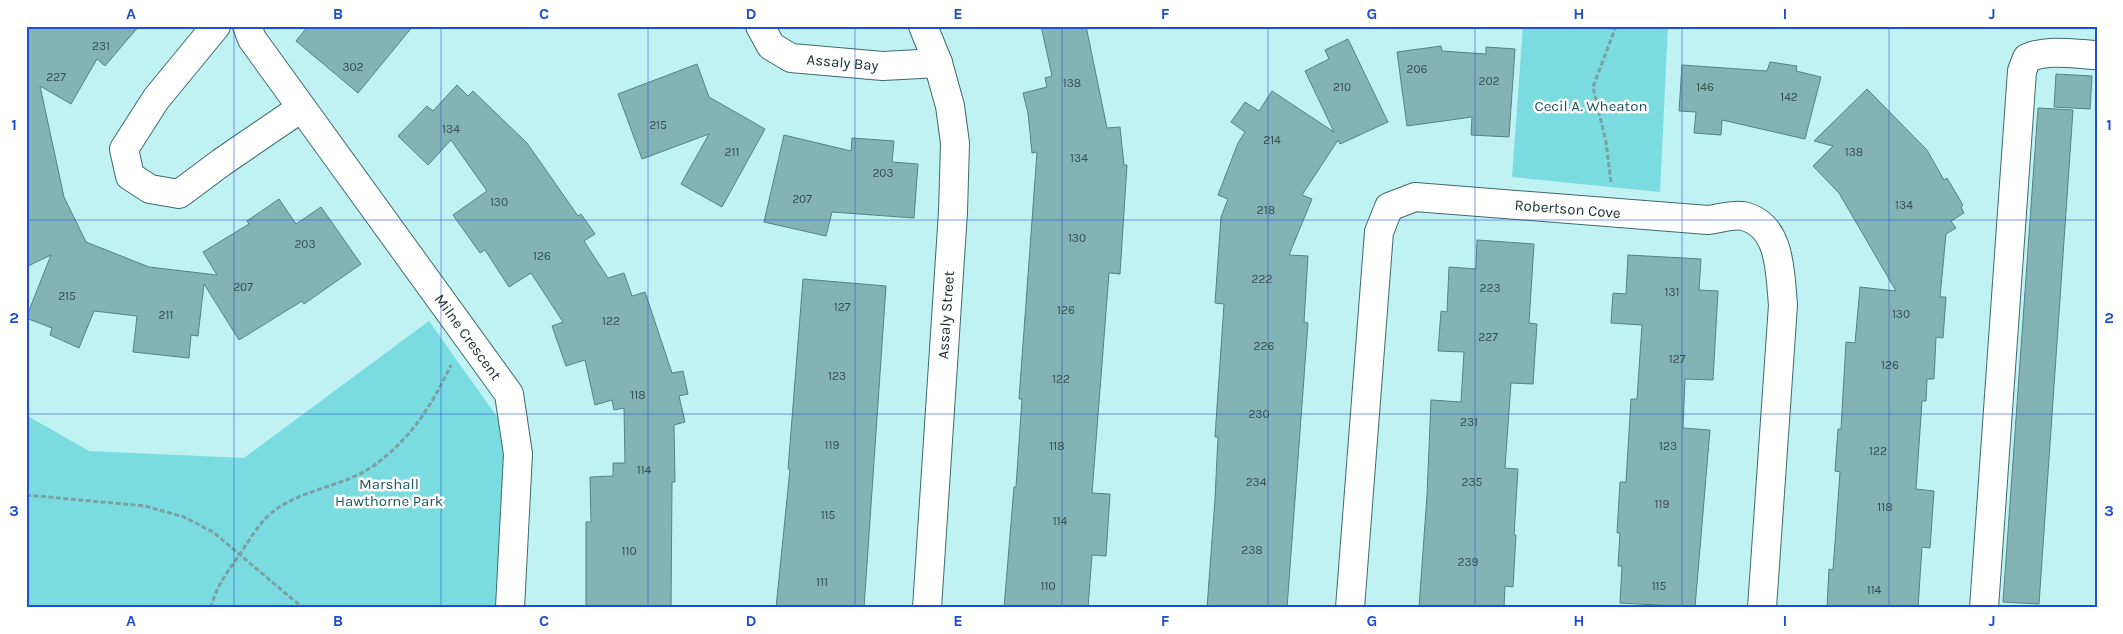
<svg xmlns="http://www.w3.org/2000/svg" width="2123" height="634" font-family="Karla,sans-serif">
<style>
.green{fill:#7adbe0}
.building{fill:#84b3b5;stroke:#558284}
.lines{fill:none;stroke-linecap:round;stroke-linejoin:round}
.minor-casing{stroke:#3d6a6c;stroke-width:30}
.path{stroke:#7ba0a1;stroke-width:3;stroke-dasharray:5 2.5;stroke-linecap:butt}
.minor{stroke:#fff;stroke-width:28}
.grid{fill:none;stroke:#1d4ed8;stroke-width:1;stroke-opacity:0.55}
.labels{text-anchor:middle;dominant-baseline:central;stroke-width:5;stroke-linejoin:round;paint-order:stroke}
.number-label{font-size:12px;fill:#344e4f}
.street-label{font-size:15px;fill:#192c2d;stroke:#fff}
.park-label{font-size:15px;fill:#1d5659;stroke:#fff}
.neatline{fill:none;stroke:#1d4ed8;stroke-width:2}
.grid-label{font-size:16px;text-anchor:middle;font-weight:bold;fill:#1d4ed8}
</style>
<rect width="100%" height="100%" fill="#c1f2f3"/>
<g class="green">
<path d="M 1523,26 L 1668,26 L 1660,192 L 1512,177 Z"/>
<path d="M 429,321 L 500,421 L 507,451 L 496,608 L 26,608 L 26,415 L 89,451 L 244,458 Z"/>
</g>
<g class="building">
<path d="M 26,26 L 139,26 L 105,66 L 97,59 L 71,104 L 40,86 L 64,197 L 86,242 L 149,267 L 217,275 L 203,252 L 249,224 L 247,221 L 279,199 L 296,224 L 321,207 L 361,264 L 304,304 L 302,301 L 239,340 L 204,284 L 198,336 L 191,335 L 189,358 L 133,352 L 137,316 L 94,311 L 79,348 L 50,335 L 52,328 L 26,318 L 51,255 L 26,267 Z"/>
<path d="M 308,26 L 413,26 L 358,93 L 296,41 Z"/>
<path d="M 1041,26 L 1086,26 L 1107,128 L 1120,127 L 1124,165 L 1127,165 L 1120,274 L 1109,273 L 1092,493 L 1110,494 L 1106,556 L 1092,555 L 1088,608 L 1004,608 L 1014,487 L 1016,487 L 1022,399 L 1019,399 L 1037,152 L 1032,153 L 1028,113 L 1023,93 L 1047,87 L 1045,78 L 1052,76 Z"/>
<path d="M 1348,39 L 1388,122 L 1340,144 L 1338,140 L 1302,195 L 1312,199 L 1289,255 L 1308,256 L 1304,322 L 1308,323 L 1287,608 L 1207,608 L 1215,499 L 1218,437 L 1215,437 L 1224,304 L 1215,303 L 1221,217 L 1228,199 L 1218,195 L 1238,143 L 1245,132 L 1231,122 L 1245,102 L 1259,111 L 1272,91 L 1334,132 L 1305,71 L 1329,59 L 1325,50 Z"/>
<path d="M 1441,46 L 1442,51 L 1486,54 L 1486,47 L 1515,49 L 1509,137 L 1471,135 L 1472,117 L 1407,126 L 1397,52 Z"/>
<path d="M 1770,62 L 1797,66 L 1796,71 L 1821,77 L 1805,139 L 1722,120 L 1721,135 L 1694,133 L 1696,112 L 1679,111 L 1682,65 L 1767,71 Z"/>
<path d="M 697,64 L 709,97 L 765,129 L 722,207 L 681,184 L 709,134 L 642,159 L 618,94 Z"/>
<path d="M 2056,74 L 2092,76 L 2090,109 L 2054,107 Z"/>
<path d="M 457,85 L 468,96 L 473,91 L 527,143 L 578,216 L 581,214 L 595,234 L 584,241 L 608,278 L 624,273 L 632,296 L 645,292 L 672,373 L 683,371 L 688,394 L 679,396 L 685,422 L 674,425 L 675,482 L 672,482 L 671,608 L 586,608 L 586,522 L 591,522 L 590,477 L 613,476 L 613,463 L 625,463 L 624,408 L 614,410 L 612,400 L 595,405 L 585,360 L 566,366 L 552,326 L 563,322 L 531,273 L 509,287 L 485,250 L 480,253 L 453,215 L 487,191 L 451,140 L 428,165 L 398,136 L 427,106 L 433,111 Z"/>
<path d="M 1867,89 L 1927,150 L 1944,180 L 1947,178 L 1963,205 L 1961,207 L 1964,213 L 1951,221 L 1956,228 L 1946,234 L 1940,297 L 1946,297 L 1943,338 L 1936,337 L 1934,379 L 1927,379 L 1926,401 L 1922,401 L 1916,489 L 1934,491 L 1930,548 L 1922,547 L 1918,608 L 1827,608 L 1829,569 L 1833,570 L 1840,472 L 1835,471 L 1838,429 L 1841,429 L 1846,342 L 1855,343 L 1860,287 L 1896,291 L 1839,193 L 1813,166 L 1833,146 L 1814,141 Z"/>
<path d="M 2038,108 L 2073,110 L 2039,604 L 2003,602 Z"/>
<path d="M 784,135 L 851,151 L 852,138 L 894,141 L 892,162 L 918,164 L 914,218 L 832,212 L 826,236 L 764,222 Z"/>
<path d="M 1477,240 L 1534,244 L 1529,323 L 1537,324 L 1533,384 L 1511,383 L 1505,468 L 1518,469 L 1514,535 L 1516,535 L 1513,587 L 1505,586 L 1504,608 L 1419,608 L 1427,495 L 1431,400 L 1461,402 L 1464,352 L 1438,351 L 1441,311 L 1447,312 L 1449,267 L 1476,269 Z"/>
<path d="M 1628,255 L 1701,259 L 1699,290 L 1718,291 L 1713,380 L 1685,379 L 1683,428 L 1710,430 L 1695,607 L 1620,603 L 1622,566 L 1618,566 L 1620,533 L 1617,533 L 1620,482 L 1626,482 L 1631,399 L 1637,399 L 1642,325 L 1611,323 L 1613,293 L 1626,294 Z"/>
<path d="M 803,279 L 886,286 L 864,608 L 776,608 L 790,469 L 788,469 Z"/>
</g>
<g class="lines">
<defs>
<g id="minor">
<path d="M 216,26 L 156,99 L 124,149 L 130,176 L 150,189 L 179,194 L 222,162 L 301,108"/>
<path id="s1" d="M 247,26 L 252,39 L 509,394 L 518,454 L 510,608"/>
<path id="s2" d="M 760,26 L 771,46 L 791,58 L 883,66 L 938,63"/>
<path d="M 923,26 L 938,63 L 950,106 L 955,143 L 953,212 L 927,608"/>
<path id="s3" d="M 1350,608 L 1379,232 L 1389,207 L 1415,197 L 1708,220 C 1718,219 1733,214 1743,216 C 1782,225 1780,275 1783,305 L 1762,608"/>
<path d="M 1984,608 L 2022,71 L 2027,58 C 2048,49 2074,54 2097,55"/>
</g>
</defs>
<use href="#minor" class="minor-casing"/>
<g class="path">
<path d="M 1611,182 L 1606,142 L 1593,87 L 1616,26"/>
<path d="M 26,495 L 145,506 L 184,517 L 213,532 L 303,608"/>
<path d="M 211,608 C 215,588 228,571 240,554 C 250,539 260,521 275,510 C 305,488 347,486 376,464 C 412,437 432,405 451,365"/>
</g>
<use href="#minor" class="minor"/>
</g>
<path class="grid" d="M 234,26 L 234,608M 441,26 L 441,608M 648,26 L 648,608M 855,26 L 855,608M 1062,26 L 1062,608M 1268,26 L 1268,608M 1475,26 L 1475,608M 1682,26 L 1682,608M 1889,26 L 1889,608M 26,220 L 2097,220M 26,414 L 2097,414"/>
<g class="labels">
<g class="number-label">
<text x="101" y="46">231</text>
<text x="353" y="67">302</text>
<text x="1417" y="69">206</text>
<text x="56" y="77">227</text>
<text x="1489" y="81">202</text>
<text x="1072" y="83">138</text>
<text x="1342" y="87">210</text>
<text x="1705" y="87">146</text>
<text x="1789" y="97">142</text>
<text x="658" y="125">215</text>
<text x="451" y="129">134</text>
<text x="1272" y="140">214</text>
<text x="732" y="152">211</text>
<text x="1854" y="152">138</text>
<text x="1079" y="158">134</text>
<text x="883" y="173">203</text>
<text x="802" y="199">207</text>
<text x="499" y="202">130</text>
<text x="1904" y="205">134</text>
<text x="1266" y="210">218</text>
<text x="1077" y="238">130</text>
<text x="305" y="244">203</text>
<text x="542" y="256">126</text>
<text x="1262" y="279">222</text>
<text x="243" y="287">207</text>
<text x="1490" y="288">223</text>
<text x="1672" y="292">131</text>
<text x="67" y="296">215</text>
<text x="842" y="307">127</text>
<text x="1066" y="310">126</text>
<text x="1901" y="314">130</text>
<text x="166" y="315">211</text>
<text x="611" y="321">122</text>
<text x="1488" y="337">227</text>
<text x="1264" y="346">226</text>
<text x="1677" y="359">127</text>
<text x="1890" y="365">126</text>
<text x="837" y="376">123</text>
<text x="1061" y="379">122</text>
<text x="638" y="395">118</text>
<text x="1259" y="414">230</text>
<text x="1469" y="422">231</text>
<text x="832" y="445">119</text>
<text x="1057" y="446">118</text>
<text x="1668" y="446">123</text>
<text x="1878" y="451">122</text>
<text x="644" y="470">114</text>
<text x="1256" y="482">234</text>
<text x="1472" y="482">235</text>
<text x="1662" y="504">119</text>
<text x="1885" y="507">118</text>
<text x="828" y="515">115</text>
<text x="1060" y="521">114</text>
<text x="1252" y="550">238</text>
<text x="629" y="551">110</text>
<text x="1468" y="562">239</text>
<text x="822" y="582">111</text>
<text x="1048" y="586">110</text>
<text x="1659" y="586">115</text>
<text x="1874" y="590">114</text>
</g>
<g class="street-label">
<text stroke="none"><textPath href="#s2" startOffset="98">Assaly Bay</textPath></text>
<text stroke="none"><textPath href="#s3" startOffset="585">Robertson Cove</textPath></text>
<text transform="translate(946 315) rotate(-86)">Assaly Street</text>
<text stroke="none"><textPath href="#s1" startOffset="382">Milne Crescent</textPath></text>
</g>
<g class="park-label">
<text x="1591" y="106">Cecil A. Wheaton</text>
<text x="389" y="484">Marshall<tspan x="389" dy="17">Hawthorne Park</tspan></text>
</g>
</g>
<rect width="2123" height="634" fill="none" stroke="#ffffff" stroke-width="55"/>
<rect x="28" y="28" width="2068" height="578" class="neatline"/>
<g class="grid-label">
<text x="131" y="19">A</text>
<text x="338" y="19">B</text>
<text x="544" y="19">C</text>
<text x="751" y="19">D</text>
<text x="958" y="19">E</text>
<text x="1165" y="19">F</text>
<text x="1372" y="19">G</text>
<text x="1579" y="19">H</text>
<text x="1785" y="19">I</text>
<text x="1992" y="19">J</text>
<text x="14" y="130">1</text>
<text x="2109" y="130">1</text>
<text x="14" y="323">2</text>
<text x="2109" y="323">2</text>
<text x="14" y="516">3</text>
<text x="2109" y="516">3</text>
<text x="131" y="626">A</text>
<text x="338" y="626">B</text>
<text x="544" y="626">C</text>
<text x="751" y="626">D</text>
<text x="958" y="626">E</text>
<text x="1165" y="626">F</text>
<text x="1372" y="626">G</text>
<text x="1579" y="626">H</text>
<text x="1785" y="626">I</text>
<text x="1992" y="626">J</text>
</g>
</svg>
